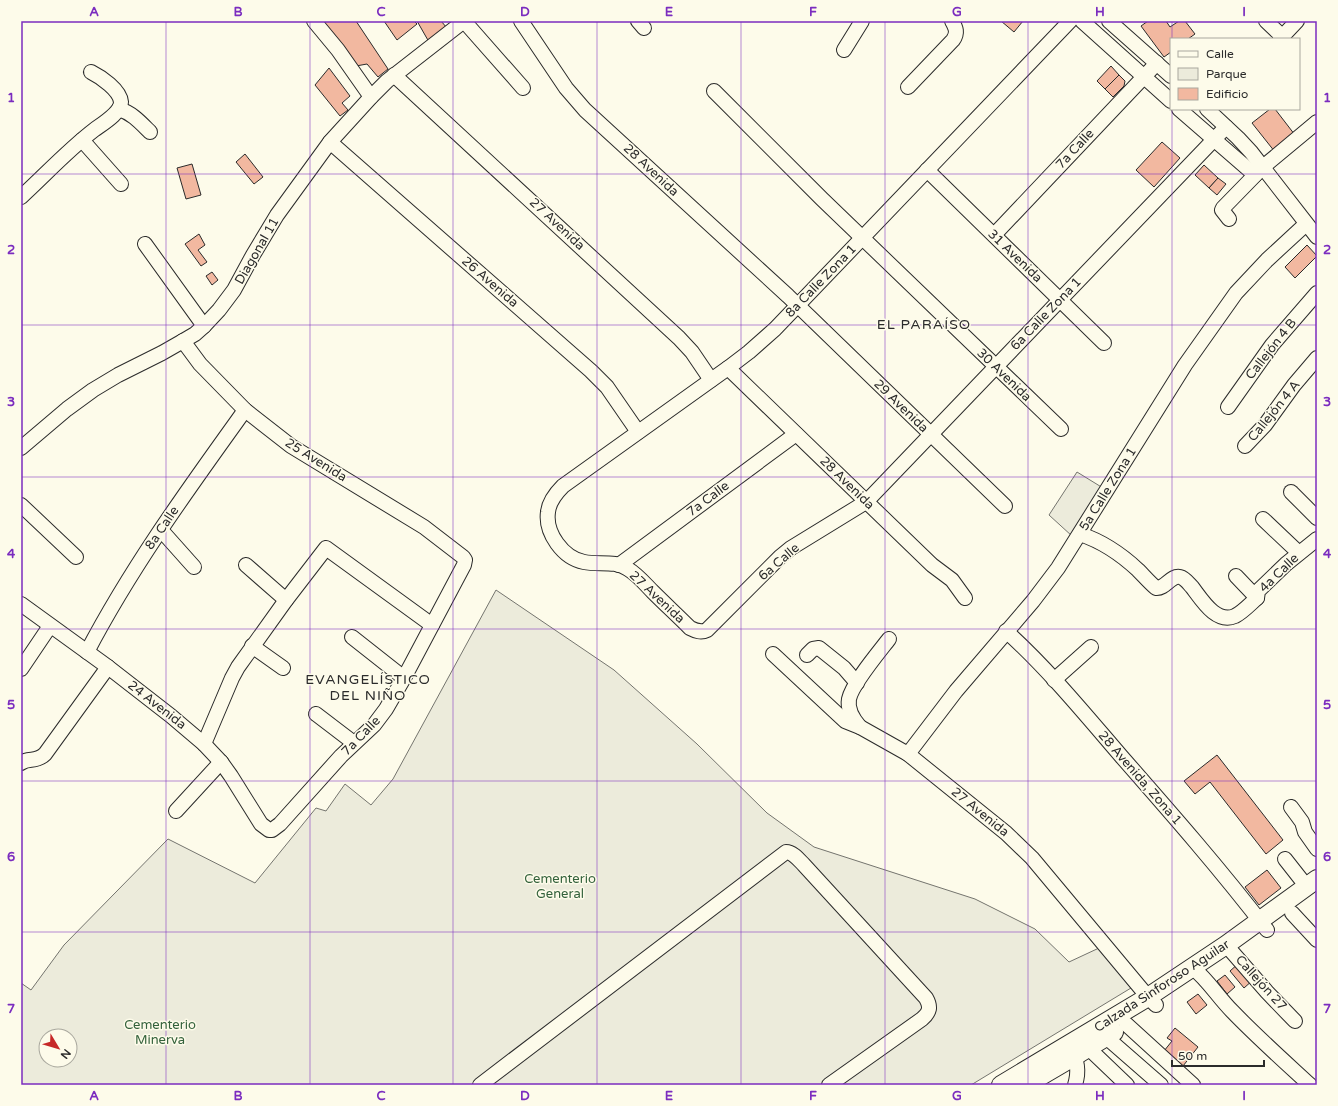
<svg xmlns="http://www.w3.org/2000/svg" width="1338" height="1106" font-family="'Varela Round',sans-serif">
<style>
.green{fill:#ecebdb;stroke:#74746e;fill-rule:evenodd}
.building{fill:#f2b8a0;stroke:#2b2b2b}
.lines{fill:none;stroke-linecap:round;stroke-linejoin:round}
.minor-casing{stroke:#2b2b2b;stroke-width:16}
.major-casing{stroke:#2b2b2b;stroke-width:20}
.minor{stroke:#fdfbea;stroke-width:14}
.major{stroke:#fdfbea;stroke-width:18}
.grid{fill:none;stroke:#7b2cbf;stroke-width:1;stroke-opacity:0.55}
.labels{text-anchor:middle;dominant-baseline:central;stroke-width:3;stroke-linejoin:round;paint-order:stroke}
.street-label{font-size:13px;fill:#2b2b2b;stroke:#fdfbea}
.park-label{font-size:13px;fill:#34623c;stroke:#fdfbea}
.neighbourhood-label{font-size:14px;letter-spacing:1px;fill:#2b2b2b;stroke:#fdfbea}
.neatline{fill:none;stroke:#7b2cbf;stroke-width:1.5}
.grid-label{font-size:13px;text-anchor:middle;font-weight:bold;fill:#7b2cbf}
</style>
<rect width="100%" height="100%" fill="#fdfbea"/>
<g class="green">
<path d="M 1077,472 L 1103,488 L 1072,536 L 1049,515 Z"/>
<path d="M 496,590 L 614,670 L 697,744 L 767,813 L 814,847 L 975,899 L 1035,929 L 1069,962 L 1099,948 L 1131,988 L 971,1085 L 21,1085 L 21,983 L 31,990 L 64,945 L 168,839 L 255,883 L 316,808 L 326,811 L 345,784 L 371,805 L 393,779 ZM 46,1036 L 70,1036 L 70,1060 L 46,1060 Z"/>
</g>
<g class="building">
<path d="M 327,21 L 356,21 L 388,69 L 378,77 L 367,64 L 356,66 L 323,23 Z"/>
<path d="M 384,21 L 414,21 L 417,24 L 397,40 Z"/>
<path d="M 417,21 L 441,21 L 447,28 L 429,42 Z"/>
<path d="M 1001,21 L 1023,21 L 1014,32 Z"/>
<path d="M 1148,21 L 1166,21 L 1170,27 L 1179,21 L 1185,21 L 1195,34 L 1188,39 L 1171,39 L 1171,52 L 1164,57 L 1141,26 Z"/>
<path d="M 1111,66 L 1119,75 L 1105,89 L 1097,81 Z"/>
<path d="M 329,68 L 350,96 L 342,103 L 348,110 L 340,116 L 315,85 Z"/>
<path d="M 1119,75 L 1125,81 L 1124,86 L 1113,97 L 1105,89 Z"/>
<path d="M 1270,109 L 1275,109 L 1295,135 L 1275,152 L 1252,123 Z"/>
<path d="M 1162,142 L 1180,158 L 1154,187 L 1136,170 Z"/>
<path d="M 245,154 L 263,177 L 254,184 L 236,162 Z"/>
<path d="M 192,164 L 201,195 L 186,199 L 177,168 Z"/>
<path d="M 1204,165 L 1218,178 L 1209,188 L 1195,175 Z"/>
<path d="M 1218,178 L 1226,184 L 1217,195 L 1209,188 Z"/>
<path d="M 199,234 L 205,245 L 198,250 L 207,262 L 201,266 L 185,244 Z"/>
<path d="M 1307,245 L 1317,256 L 1295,278 L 1285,267 Z"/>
<path d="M 212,272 L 218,280 L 212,285 L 206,276 Z"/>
<path d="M 1217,755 L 1283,840 L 1266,854 L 1210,782 L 1195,794 L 1184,781 Z"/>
<path d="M 1267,870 L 1281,888 L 1259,905 L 1245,887 Z"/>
<path d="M 1239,963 L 1253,980 L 1244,988 L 1230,971 Z"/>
<path d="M 1225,975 L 1235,987 L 1227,994 L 1217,981 Z"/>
<path d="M 1198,994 L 1207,1005 L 1196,1014 L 1187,1002 Z"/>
<path d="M 1175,1028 L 1198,1047 L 1183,1066 L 1164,1051 L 1172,1041 L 1167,1038 Z"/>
</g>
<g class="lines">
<defs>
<g id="minor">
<path d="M 314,21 L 338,50 L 371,97"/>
<path d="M 464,21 L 523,88"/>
<path d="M 521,21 L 566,88 L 585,110 L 788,296 L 1005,506"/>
<path d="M 638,21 L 644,28"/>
<path d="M 1070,21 L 775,329 L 749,352 L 728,368 L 563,486 C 556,493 549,502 548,512 C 545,533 563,558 584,562 C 599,565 615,560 628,569 C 638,575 645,584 653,592 C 665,604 678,616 690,628 C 696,631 701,633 707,630 L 780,557 L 791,548 L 866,502 L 1226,127"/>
<path d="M 1082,21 L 1171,101"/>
<path d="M 1109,21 L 1171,76"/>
<path d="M 1266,21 L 1283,37"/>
<path d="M 1280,39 L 1297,21"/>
<path d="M 844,50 L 862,21"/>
<path d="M 394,75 L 679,338 L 692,352 L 711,380"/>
<path d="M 908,87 L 953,40 C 958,33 956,28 952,21"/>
<path d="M 714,91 L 822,199 L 1061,429"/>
<path d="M 119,109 C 132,113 140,122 150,132"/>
<path d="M 1179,109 L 1255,175"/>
<path d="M 1207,109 L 1238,138 L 1251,152 L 1317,237"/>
<path d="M 82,140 L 121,184"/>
<path d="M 330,142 L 591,371 L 607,387 L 638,432"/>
<path d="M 927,170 L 1104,343"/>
<path d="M 21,197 C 45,175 68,150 94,130 C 102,124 121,113 121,102 C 120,90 101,77 91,72"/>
<path d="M 1229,219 L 1222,210 L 1223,208 L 1263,167 L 1317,122"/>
<path d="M 994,235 L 1157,63"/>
<path d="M 145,244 L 204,326"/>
<path d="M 728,368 L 932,565 L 952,580 L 965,598"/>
<path d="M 1228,407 L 1272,345 L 1317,293"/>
<path d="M 1245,446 L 1265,425 L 1294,385 L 1317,358"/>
<path d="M 21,448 L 67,409 L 93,390 L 118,375 L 162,353 L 183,341 L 195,334 L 204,326 L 219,310 L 234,290 L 253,255 L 277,215 L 330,142 L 371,97 L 387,81 L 464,21"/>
<path d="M 1291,492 L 1317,518"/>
<path d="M 21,505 L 76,557"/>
<path d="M 1263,519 L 1299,553"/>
<path d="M 161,530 L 194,567"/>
<path d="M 1080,534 C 1101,541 1122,555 1138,570 C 1144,576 1149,582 1156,588 C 1165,589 1171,575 1180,577 C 1185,578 1189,584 1192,587 C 1202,600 1216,624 1235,616 C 1243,612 1250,604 1257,598 L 1258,591 L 1286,564 L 1317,539"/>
<path d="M 246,565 L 286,600"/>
<path d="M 619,565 L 796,434"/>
<path d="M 1236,576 L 1257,598"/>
<path d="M 21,604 L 108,667 L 171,716 L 204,744 L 221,762 L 231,776 L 261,824 L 269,830 L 272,830 L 280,824 L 341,756 L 374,725 L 386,709 L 404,678 L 464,565 L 465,560 L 463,557 L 424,527 L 291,446 L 245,410 L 200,364 L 183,341"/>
<path d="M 1006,631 C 1048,669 1084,713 1121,756 C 1171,813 1221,870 1267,930"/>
<path d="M 352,637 L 404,678"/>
<path d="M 252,646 L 283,668"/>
<path d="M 87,652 C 132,566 189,488 245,410"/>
<path d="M 773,654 L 845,721 L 860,727 L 908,754 L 1006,833 L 1032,858 L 1148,997 L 1156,1005"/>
<path d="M 807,655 L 813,649 L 819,648 L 844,668 L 857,683"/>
<path d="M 21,669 L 50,626"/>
<path d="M 1054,680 L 1091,647"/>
<path d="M 316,714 L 354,743"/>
<path d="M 860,727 C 853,719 847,710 849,699 C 852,684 879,652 889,639"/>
<path d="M 204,744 L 232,678 L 238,667 L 286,600 L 326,548 L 432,625"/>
<path d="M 908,754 L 956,691 L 1033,601 L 1058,568 L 1185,365 L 1236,293 L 1267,260 L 1306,224"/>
<path d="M 21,763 C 29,757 36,763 45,754 L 108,667"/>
<path d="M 1291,807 L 1302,822 L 1305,832 L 1317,849"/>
<path d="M 176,811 L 221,762"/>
<path d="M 1285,859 L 1307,887"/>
<path d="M 1292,913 L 1317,940"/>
<path d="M 1226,945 L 1267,992 L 1295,1021"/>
<path d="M 1193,968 C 1208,980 1218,997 1232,1011 C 1257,1037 1284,1061 1310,1085"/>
<path d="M 1126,1024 L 1193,1085"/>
<path d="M 1106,1037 L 1161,1085"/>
<path d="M 1081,1041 L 1127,1085"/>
<path d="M 1070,1049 C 1078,1060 1079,1072 1075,1085"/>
<path d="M 480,1085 L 786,852 C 793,852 799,860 804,865 L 926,998 C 931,1007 930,1012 922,1019 L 829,1085"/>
</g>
<g id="major">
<path d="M 1029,1083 L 1075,1056 L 1114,1032"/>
<path d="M 1001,1085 L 1148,997 L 1226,945 L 1317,879"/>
</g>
</defs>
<use href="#minor" class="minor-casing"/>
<use href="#major" class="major-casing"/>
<use href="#minor" class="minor"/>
<use href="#major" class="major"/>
</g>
<path class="grid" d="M 166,21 L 166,1085M 310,21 L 310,1085M 453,21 L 453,1085M 597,21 L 597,1085M 741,21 L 741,1085M 885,21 L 885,1085M 1028,21 L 1028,1085M 1172,21 L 1172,39M 1172,109 L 1172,1085M 21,174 L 1317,174M 21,325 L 1317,325M 21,477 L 1317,477M 21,629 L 1317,629M 21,781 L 1317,781M 21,932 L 1317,932"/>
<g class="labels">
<g class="street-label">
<text transform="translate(1075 149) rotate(-47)">7a Calle</text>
<text transform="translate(651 170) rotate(43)">28 Avenida</text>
<text transform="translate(557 224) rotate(43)">27 Avenida</text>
<text transform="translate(257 251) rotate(-60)">Diagonal 11</text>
<text transform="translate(1015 256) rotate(44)">31 Avenida</text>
<text transform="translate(821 281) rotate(-46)">8a Calle Zona 1</text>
<text transform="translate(490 282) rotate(41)">26 Avenida</text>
<text transform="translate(1046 314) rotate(-46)">6a Calle Zona 1</text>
<text transform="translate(1271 349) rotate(-52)">Callejón 4 B</text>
<text transform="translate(1004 375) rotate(44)">30 Avenida</text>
<text transform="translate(901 406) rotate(44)">29 Avenida</text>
<text transform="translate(1274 411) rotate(-51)">Callejón 4 A</text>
<text transform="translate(316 460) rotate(32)">25 Avenida</text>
<text transform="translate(847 483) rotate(44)">28 Avenida</text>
<text transform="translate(1108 489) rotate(-58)">5a Calle Zona 1</text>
<text transform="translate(708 499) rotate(-37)">7a Calle</text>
<text transform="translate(162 528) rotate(-56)">8a Calle</text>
<text transform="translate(779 562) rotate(-41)">6a Calle</text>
<text transform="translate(1279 573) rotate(-44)">4a Calle</text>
<text transform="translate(657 597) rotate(43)">27 Avenida</text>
<text transform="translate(157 705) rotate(38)">24 Avenida</text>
<text transform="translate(361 736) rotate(-46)">7a Calle</text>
<text transform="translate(1140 778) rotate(49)">28 Avenida, Zona 1</text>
<text transform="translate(980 812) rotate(39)">27 Avenida</text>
<text transform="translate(1261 983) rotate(48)">Callejón 27</text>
<text transform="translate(1162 986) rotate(-33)">Calzada Sinforoso Aguilar</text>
</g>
<g class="park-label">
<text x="560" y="879">Cementerio<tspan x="560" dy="15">General</tspan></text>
<text x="160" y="1025">Cementerio<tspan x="160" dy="15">Minerva</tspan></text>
</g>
<g class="neighbourhood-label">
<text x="924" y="324">EL PARAÍSO</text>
<text x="368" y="679">EVANGELÍSTICO<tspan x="368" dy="16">DEL NIÑO</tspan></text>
</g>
</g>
<rect width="1338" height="1106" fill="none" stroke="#fdfbea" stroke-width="44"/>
<rect x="1170" y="38" width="130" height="72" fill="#fdfbea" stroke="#a9a89e"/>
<rect x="1178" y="51" width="20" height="6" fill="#fdfbea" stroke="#a9a89e"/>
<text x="1206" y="58" font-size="12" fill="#2b2b2b">Calle</text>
<rect x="1178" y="68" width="20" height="12" fill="#ecebdb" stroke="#a9a89e"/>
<text x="1206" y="78" font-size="12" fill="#2b2b2b">Parque</text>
<rect x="1178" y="88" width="20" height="12" fill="#f2b8a0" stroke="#a9a89e"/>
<text x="1206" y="98" font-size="12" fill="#2b2b2b">Edificio</text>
<g transform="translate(58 1048) rotate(128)"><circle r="19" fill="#fdfbea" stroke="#a9a89e"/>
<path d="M0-3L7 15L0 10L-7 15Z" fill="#c62828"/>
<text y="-6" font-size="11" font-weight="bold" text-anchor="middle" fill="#2b2b2b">N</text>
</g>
<path d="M1172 1060v6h92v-6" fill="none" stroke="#2b2b2b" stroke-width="2"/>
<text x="1178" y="1060" font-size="12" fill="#2b2b2b" stroke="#fdfbea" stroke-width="3" paint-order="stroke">50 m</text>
<rect x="22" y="22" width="1294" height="1062" class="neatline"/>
<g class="grid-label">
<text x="94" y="16">A</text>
<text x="238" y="16">B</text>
<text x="381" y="16">C</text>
<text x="525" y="16">D</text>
<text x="669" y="16">E</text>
<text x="813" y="16">F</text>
<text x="957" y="16">G</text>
<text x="1100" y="16">H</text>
<text x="1244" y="16">I</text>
<text x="11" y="102">1</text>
<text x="1327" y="102">1</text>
<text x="11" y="254">2</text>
<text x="1327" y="254">2</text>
<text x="11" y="406">3</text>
<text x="1327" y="406">3</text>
<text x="11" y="558">4</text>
<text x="1327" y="558">4</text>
<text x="11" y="709">5</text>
<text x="1327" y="709">5</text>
<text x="11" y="861">6</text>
<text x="1327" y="861">6</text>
<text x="11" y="1013">7</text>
<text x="1327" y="1013">7</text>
<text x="94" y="1100">A</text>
<text x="238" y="1100">B</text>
<text x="381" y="1100">C</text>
<text x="525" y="1100">D</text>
<text x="669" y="1100">E</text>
<text x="813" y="1100">F</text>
<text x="957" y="1100">G</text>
<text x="1100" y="1100">H</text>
<text x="1244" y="1100">I</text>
</g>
</svg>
